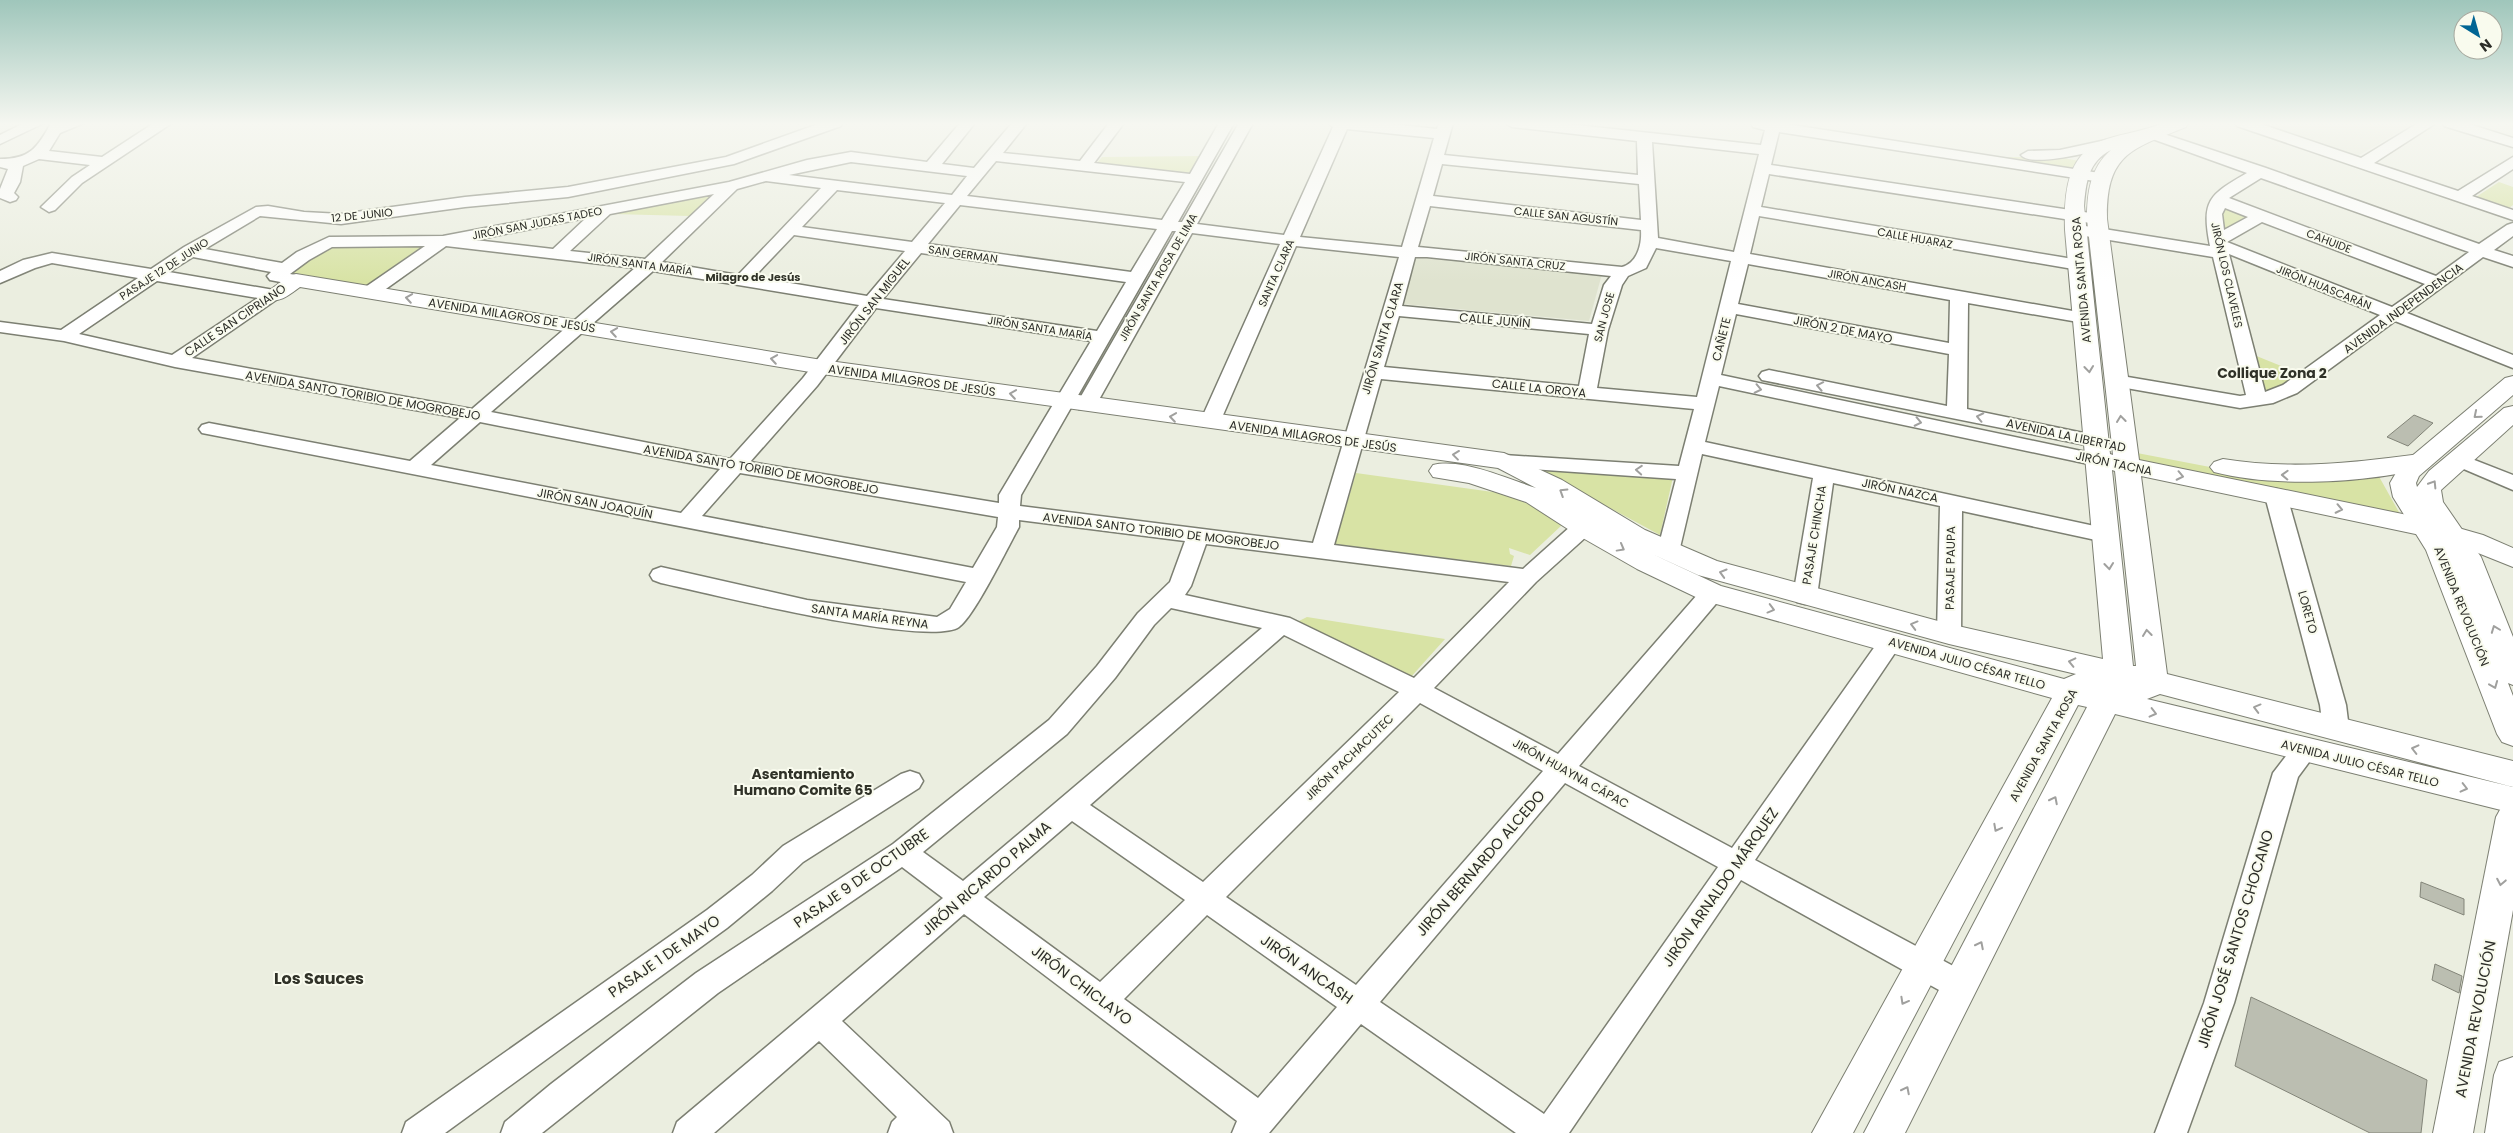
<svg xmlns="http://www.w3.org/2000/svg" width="2513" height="1133" font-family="Poppins,sans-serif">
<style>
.built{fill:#dfe3cf}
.green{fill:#d8e3a5}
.building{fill:#bbbeb1;stroke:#838579}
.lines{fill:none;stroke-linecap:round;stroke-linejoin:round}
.street-casing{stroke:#7c7f72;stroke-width:3}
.secondary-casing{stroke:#7c7f72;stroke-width:2}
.primary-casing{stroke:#7c7f72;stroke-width:2}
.street{fill:#fff;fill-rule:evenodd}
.secondary{fill:#fff;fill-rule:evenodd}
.primary{fill:#fff;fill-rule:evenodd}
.oneway{stroke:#a0a09e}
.labels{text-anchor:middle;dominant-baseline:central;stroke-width:4;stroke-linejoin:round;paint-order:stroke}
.far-street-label{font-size:11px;fill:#2c2d28;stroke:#f9fbee}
.far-neighbourhood-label{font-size:11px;font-weight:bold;fill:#303228;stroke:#f9fbee}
.street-label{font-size:12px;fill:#2c2d28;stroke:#f9fbee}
.neighbourhood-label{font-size:14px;font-weight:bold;fill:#303228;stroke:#f9fbee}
.near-street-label{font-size:15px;fill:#2c2d28;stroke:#f9fbee}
.near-neighbourhood-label{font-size:16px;font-weight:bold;fill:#303228;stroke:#f9fbee}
</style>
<rect width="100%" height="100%" fill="#ebeee0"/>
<g class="built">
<path d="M 2251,123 L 2415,123 L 2354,158 Z"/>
<path d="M 1414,254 L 1602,274 L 1589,321 L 1403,304 Z"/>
</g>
<g class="green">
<path d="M 1203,156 L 1192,175 L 1096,164 L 1102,157 Z"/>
<path d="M 1988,157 L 2059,157 L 2079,161 L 2072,170 Z"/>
<path d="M 2499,182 L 2513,187 L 2513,205 L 2509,208 L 2476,197 Z"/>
<path d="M 716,193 L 690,216 L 612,214 Z"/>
<path d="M 2222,204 L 2253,215 L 2223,231 Z"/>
<path d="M 433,243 L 366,290 L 281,277 L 328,247 Z"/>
<path d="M 2254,355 L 2301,374 L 2272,390 L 2261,390 Z"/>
<path d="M 2137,453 L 2262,477 L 2377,473 L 2400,514 L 2138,463 Z"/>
<path d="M 1536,468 L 1673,477 L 1660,535 Z"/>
<path d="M 1356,473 L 1500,493 L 1531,505 L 1562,525 L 1530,555 L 1509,548 L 1510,554 L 1514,556 L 1511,566 L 1335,544 Z"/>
<path d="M 1307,617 L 1445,639 L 1410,678 L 1295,623 Z"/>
</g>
<g class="building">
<path d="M 2414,415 L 2433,423 L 2408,446 L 2387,437 Z"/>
<path d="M 2421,882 L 2464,899 L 2464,915 L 2420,897 Z"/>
<path d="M 2435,964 L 2462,976 L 2459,993 L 2432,980 Z"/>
<path d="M 2251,997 L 2427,1080 L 2421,1133 L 2370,1133 L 2235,1066 Z"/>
</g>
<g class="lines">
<defs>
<g id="street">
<path d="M 24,123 L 44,123 L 0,144 L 0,135 Z"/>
<path d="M 51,123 L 84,123 L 60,133 L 49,151 L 102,157 L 154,123 L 172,123 L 82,183 L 55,210 L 49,212 L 41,207 L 72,177 L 90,165 L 39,159 L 23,166 L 20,182 L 14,193 L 18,197 L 16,200 L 10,202 L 0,198 L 0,189 L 8,169 L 0,167 L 0,159 C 29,159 37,149 51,123 Z"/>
<path d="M 821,123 L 843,123 L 841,126 L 734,164 L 568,197 L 465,207 L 341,224 L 260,216 L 205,249 L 282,263 L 297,252 L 329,237 L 443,236 L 729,182 L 807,160 L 851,152 L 927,162 L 960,123 L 975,123 L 942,164 L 974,168 L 1012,123 L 1027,123 L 1003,153 L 1080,161 L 1109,123 L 1124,123 L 1094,163 L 1190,174 L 1219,123 L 1234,123 L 1178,222 L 1182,222 L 1239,123 L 1253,123 L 1197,224 L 1284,235 L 1333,127 L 1328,123 L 1383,123 L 1437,129 L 1439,123 L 1453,123 L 1444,155 L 1638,175 L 1637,141 L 1512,127 L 1505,123 L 1558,123 L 1761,145 L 1765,130 L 1753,127 L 1751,123 L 1780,123 L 2106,174 L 2109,177 L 2101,182 L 1779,132 L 1771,165 L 2097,214 L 2105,219 L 2097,224 L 1769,174 L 1761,207 L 2085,261 L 2088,265 L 2085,269 L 2079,270 L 1759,216 L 1750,254 L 2084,313 L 2090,314 L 2093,318 L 2090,322 L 2084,323 L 1968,303 L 1967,409 L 2103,437 L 2106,441 L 2103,445 L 2096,447 L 1762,380 L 1759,376 L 1762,372 L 1769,370 L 1947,406 L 1949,354 L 1736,314 L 1721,375 L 2105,456 L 2108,460 L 2105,464 L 2098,466 L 1719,386 L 1705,442 L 2113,530 L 2116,535 L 2113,540 L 2105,542 L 1962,511 L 1961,634 L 1957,640 L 1949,642 L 1941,640 L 1937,634 L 1940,506 L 1833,483 L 1817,596 L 1813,602 L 1805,604 L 1797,602 L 1793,596 L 1813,478 L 1702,454 L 1679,552 L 1676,557 L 1668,559 L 1660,557 L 1657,552 L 1676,479 L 1504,467 L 1497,465 L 1494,461 L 1497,457 L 1504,455 L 1679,466 L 1694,409 L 1381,379 L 1334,545 L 1523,569 L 1590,509 L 1598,507 L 1606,509 L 1609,514 L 1606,519 L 1536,582 L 1434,688 L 1558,754 L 1704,587 L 1712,585 L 1720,587 L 1723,593 L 1720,599 L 1579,766 L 1732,848 L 1883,635 L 1891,633 L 1899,635 L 1903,641 L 1899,647 L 1755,860 L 1970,975 L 1974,985 L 1970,995 L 1959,999 L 1948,995 L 1741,880 L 1569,1133 L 1516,1133 L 1361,1024 L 1269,1133 L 1232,1133 L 1237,1121 L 964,914 L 842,1021 L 949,1122 L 953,1133 L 888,1133 L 892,1122 L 897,1117 L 819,1041 L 714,1133 L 673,1133 L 677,1122 L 943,898 L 902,867 L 718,993 L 542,1133 L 501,1133 L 505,1122 L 551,1084 L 696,973 L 893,844 L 1049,720 L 1097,666 L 1138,613 L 1170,582 L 1185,541 L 1019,520 L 1019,527 C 1008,547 974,617 959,627 C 928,648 707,593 661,583 L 653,580 L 650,575 L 653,570 L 661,567 L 807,600 L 937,617 L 950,609 L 966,582 L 202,433 L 199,429 L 202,425 L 209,423 L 410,461 L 460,418 L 175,367 L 64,341 L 0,332 L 0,322 L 61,330 L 138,278 L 52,263 L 35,268 L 0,283 L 0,271 L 23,260 L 52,253 L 151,269 L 184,247 L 256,207 L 268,206 L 304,212 L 341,214 L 465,197 L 568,187 L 726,157 ZM 1347,129 L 1434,138 L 1402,247 L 1300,237 ZM 1652,142 L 1759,154 L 1734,252 L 1658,238 ZM 996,161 L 1185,182 L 1162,220 L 967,196 ZM 851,162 L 967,176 L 952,195 L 789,175 ZM 1442,164 L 1639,184 L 1641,220 L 1433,196 ZM 766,181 L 821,188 L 738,275 L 662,262 L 737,189 ZM 837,190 L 945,203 L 912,242 L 802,227 ZM 714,194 L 645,259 L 570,251 L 610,214 ZM 960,205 L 1157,229 L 1131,272 L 928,244 ZM 1430,206 L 1641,230 C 1642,245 1637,263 1622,267 L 1418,247 ZM 586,218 L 553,249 L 475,240 ZM 1172,231 L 1176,231 L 1076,405 L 1079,409 L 1093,409 L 1096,405 L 1192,233 L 1280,244 L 1200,422 L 1203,426 L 1217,426 L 1220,422 L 1296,246 L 1399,257 L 1313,543 L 1020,506 L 1021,495 ZM 794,235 L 905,251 L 867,296 L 754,277 ZM 425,246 L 364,288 L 361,292 L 364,296 L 376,296 L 446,246 L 635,268 L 472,409 L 192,358 L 283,295 L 280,291 L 274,290 L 169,272 L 193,257 L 271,272 L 267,276 L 270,280 L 296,285 L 302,284 L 305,280 L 302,276 L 290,274 L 309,260 L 332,247 ZM 1656,248 L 1731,261 L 1697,397 L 1597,388 L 1608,330 L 1622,285 L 1628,276 L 1646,268 ZM 921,253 L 1126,282 L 1097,331 L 883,299 ZM 1415,257 L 1427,257 L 1611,276 L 1604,285 L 1592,324 L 1402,306 ZM 1748,264 L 1950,300 L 1949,343 L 1738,304 ZM 653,271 L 859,305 L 803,378 L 730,459 L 491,412 ZM 157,281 L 258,298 L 172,355 L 79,334 ZM 876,308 L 1091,341 L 999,495 L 999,503 L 750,462 L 817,386 ZM 1399,316 L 1589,334 L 1579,386 L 1384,367 ZM 480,422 L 720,469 L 681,513 L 431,465 ZM 740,473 L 998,517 L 997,527 L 973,568 L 702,516 ZM 1206,544 L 1509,582 L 1414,678 L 1290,618 L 1185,595 L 1191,586 ZM 1171,608 L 1262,628 L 963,881 L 923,852 L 1067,734 L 1115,678 L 1154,625 ZM 1284,635 L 1399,692 L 1203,882 L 1090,805 ZM 1420,703 L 1543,771 L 1356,985 L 1226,897 ZM 1565,783 L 1718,867 L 1544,1114 L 1380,1002 ZM 1072,821 L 1185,900 L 1100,982 L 984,897 ZM 1207,915 L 1337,1007 L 1258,1098 L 1124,999 Z"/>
<path d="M 2235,123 L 2258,123 L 2361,158 L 2418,123 L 2436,123 L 2374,163 L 2458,191 L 2513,157 L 2513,169 L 2472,196 L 2513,210 L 2513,220 L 2237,126 Z"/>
<path d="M 2442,123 L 2466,123 L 2513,138 L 2513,147 L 2444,126 Z"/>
<path d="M 2152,130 L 2266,168 L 2479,244 L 2507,225 L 2513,223 L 2513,236 L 2494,250 L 2513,256 L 2513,267 L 2483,257 L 2407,313 L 2513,355 L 2513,368 L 2395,321 L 2297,393 L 2273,403 L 2240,408 L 2109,385 L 2106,381 L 2109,377 L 2116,375 L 2240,396 L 2246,395 L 2213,257 L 2079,235 L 2071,230 L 2079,225 L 2210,246 C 2201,200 2209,195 2247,173 L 2147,137 L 2145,134 L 2147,131 ZM 2261,178 L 2469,252 L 2436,276 L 2229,198 ZM 2225,208 L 2248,217 L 2224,230 L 2222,214 ZM 2262,222 L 2425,284 L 2392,307 L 2227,242 ZM 2229,254 L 2380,315 L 2283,385 L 2265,392 Z"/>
<path d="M 2106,140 L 2113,144 L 2111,147 C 2096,151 2030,168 2021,155 L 2028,151 L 2060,150 Z"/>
<path d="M 2459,454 L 2513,475 L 2513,490 L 2452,464 L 2449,460 L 2452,456 Z"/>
<path d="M 2276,489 L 2284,491 L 2287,496 L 2346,705 L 2349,729 L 2345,736 L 2336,739 L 2327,736 L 2323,729 L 2320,705 L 2265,496 L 2268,491 Z"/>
<path d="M 2305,740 L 2314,743 L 2318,750 L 2298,777 L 2234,1003 L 2187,1133 L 2155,1133 L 2204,1003 L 2273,773 L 2296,743 Z"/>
<path d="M 910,771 L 919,774 L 923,781 L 919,788 L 803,862 L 772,891 L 727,928 L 445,1133 L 402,1133 L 406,1122 L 707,910 L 752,875 L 783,846 L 901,774 Z"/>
</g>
<g id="secondary">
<path d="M 2163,123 L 2188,123 L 2186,127 C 2132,149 2106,153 2107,219 L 2139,460 L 2427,519 L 2483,535 L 2513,548 L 2513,567 L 2463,547 L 2425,536 L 2141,476 L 2167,674 L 2513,761 L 2513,787 L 2160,694 L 2147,699 L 2513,787 L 2513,813 L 2115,714 L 1905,1133 L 1864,1133 L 2087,707 L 2078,705 L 1853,1133 L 1812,1133 L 2052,698 L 1702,600 L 1637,569 L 1574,533 L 1526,502 L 1469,483 L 1433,477 L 1429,471 L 1433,465 C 1462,458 1508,479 1536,488 L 1498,468 L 822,374 L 300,287 C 289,295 280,303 266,300 L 263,295 L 289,276 L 296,274 L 822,360 L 1504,453 L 1562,480 L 1645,530 L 1717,561 L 1949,624 L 2103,659 L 2065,230 C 2064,194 2066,152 2107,139 C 2125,133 2145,131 2163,123 ZM 2111,150 C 2090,168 2087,193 2087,219 L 2113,455 L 2110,454 L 2084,206 C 2086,182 2088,162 2111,150 ZM 2112,470 L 2115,471 L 2136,666 L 2133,666 ZM 1650,553 L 1698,575 L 1949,644 L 2076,674 L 2064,679 L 1721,586 Z"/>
<path d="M 2420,454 L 2429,457 L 2433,462 L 2429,467 C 2368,483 2275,488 2214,472 L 2210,467 L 2214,462 L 2223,459 C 2290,470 2353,463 2420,454 Z"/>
</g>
<g id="primary">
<path d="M 2513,376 L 2513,395 L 2419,476 L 2416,483 L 2417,487 L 2429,471 L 2504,408 L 2513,406 L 2513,425 L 2441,490 L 2443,502 L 2481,557 L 2513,637 L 2513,685 L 2508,683 L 2513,696 L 2513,746 L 2502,742 L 2497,734 L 2426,550 L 2393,497 L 2390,483 L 2400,466 L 2505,378 Z"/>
<path d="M 2513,804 L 2513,910 L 2473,1133 L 2433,1133 L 2496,817 L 2501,808 Z"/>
<path d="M 2513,1057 L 2513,1133 L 2485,1133 L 2494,1075 L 2499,1062 Z"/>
</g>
</defs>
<use href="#street" class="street-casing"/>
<use href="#secondary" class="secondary-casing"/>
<use href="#primary" class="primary-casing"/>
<use href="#street" class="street"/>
<use href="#secondary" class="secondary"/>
<use href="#primary" class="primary"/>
</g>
<defs><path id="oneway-chevron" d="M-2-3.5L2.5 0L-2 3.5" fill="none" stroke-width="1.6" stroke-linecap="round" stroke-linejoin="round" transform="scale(1.25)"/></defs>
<g class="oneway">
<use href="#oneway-chevron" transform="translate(409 298) rotate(-171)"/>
<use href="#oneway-chevron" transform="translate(614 332) rotate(-171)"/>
<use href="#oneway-chevron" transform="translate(774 359) rotate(-171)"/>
<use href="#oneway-chevron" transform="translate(2089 369) rotate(84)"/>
<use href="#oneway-chevron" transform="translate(1820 386) rotate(-169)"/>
<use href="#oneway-chevron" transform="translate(1758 389) rotate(12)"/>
<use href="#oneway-chevron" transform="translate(1013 394) rotate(-172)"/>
<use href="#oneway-chevron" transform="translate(2477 415) rotate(140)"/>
<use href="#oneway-chevron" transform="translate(1173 417) rotate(-172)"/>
<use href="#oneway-chevron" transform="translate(1980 417) rotate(-168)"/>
<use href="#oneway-chevron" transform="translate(2121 419) rotate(-97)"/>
<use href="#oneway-chevron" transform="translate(1918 422) rotate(12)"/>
<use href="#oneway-chevron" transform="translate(1456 455) rotate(-173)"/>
<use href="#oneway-chevron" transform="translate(1639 470) rotate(-176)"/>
<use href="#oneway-chevron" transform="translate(2285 475) rotate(-178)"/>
<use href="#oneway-chevron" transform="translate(2180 476) rotate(12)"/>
<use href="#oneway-chevron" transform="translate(2433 484) rotate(-58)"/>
<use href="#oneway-chevron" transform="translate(1563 492) rotate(-148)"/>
<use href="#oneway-chevron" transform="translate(2339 509) rotate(12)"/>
<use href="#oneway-chevron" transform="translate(1621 548) rotate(29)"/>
<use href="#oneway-chevron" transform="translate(2109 566) rotate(84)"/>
<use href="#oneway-chevron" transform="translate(1723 573) rotate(-164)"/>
<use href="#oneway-chevron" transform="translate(1771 609) rotate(15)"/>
<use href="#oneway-chevron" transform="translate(1914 625) rotate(-165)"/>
<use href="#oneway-chevron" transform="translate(2495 629) rotate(-111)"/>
<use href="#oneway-chevron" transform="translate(2147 633) rotate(-97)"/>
<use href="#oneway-chevron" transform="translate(2072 662) rotate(-167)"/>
<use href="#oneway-chevron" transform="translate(2494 685) rotate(68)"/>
<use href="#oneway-chevron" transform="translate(2257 708) rotate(-165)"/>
<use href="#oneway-chevron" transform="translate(2153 713) rotate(14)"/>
<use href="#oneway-chevron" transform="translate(2415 749) rotate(-166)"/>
<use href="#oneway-chevron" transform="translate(2464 788) rotate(14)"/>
<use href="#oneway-chevron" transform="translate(2054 800) rotate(-63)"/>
<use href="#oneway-chevron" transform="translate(1997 828) rotate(118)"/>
<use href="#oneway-chevron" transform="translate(2501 882) rotate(101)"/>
<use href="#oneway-chevron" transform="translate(1980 945) rotate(-63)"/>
<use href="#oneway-chevron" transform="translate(1904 1001) rotate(119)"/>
<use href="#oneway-chevron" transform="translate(1906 1090) rotate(-63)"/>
</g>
<linearGradient id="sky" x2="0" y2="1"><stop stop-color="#9fc6bb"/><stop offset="0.44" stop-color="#f6f7f1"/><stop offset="1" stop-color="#f6f7f1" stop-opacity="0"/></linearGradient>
<rect width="2513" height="282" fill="url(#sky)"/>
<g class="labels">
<g class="far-street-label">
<text transform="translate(362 215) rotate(-6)">12 DE JUNIO</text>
<text transform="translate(1566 216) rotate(6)">CALLE SAN AGUSTÍN</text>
<text transform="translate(537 223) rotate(-11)">JIRÓN SAN JUDAS TADEO</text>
<text transform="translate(1915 238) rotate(10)">CALLE HUARAZ</text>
<text transform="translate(2329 241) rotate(21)">CAHUIDE</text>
<text transform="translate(963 254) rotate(8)">SAN GERMAN</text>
<text transform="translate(1515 261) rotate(6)">JIRÓN SANTA CRUZ</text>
<text transform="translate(640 264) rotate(8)">JIRÓN SANTA MARÍA</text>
<text transform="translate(164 269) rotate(-33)">PASAJE 12 DE JUNIO</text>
<text transform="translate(1276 273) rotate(-66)">SANTA CLARA</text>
<text transform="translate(2227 275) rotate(77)">JIRÓN LOS CLAVELES</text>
<text transform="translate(1158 277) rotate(-60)">JIRÓN SANTA ROSA DE LIMA</text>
<text transform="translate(1867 280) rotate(10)">JIRÓN ANCASH</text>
<text transform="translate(2324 287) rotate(22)">JIRÓN HUASCARÁN</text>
<text transform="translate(1604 317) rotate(-75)">SAN JOSE</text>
<text transform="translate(1040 328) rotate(9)">JIRÓN SANTA MARÍA</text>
</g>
<g class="far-neighbourhood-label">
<text x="753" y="277">Milagro de Jesús</text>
</g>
<g class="street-label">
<text transform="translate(2081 280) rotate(-95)">AVENIDA SANTA ROSA</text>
<text transform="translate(874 301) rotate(-52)">JIRÓN SAN MIGUEL</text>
<text transform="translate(2403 308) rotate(-36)">AVENIDA INDEPENDENCIA</text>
<text transform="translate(512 315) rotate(9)">AVENIDA MILAGROS DE JESÚS</text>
<text transform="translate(235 320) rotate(-34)">CALLE SAN CIPRIANO</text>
<text transform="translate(1495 320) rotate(5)">CALLE JUNÍN</text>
<text transform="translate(1843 329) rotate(11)">JIRÓN 2 DE MAYO</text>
<text transform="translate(1382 338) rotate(-73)">JIRÓN SANTA CLARA</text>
<text transform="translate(1721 339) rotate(-76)">CAÑETE</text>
<text transform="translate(912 380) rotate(8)">AVENIDA MILAGROS DE JESÚS</text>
<text transform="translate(1539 388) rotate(6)">CALLE LA OROYA</text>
<text transform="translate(363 395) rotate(10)">AVENIDA SANTO TORIBIO DE MOGROBEJO</text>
<text transform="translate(2066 435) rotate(12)">AVENIDA LA LIBERTAD</text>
<text transform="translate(1313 436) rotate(8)">AVENIDA MILAGROS DE JESÚS</text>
<text transform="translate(2114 463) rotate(12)">JIRÓN TACNA</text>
<text transform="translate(761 469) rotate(10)">AVENIDA SANTO TORIBIO DE MOGROBEJO</text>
<text transform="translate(1900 490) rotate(12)">JIRÓN NAZCA</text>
<text transform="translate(595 503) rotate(11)">JIRÓN SAN JOAQUÍN</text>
<text transform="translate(1161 531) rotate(7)">AVENIDA SANTO TORIBIO DE MOGROBEJO</text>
<text transform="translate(1814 535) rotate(-81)">PASAJE CHINCHA</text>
<text transform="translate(1950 568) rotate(-89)">PASAJE PAUPA</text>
<text transform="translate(2462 606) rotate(68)">AVENIDA REVOLUCIÓN</text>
<text transform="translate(2308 612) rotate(75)">LORETO</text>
<text transform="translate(870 616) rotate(8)">SANTA MARÍA REYNA</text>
<text transform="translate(1967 663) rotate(16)">AVENIDA JULIO CÉSAR TELLO</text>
<text transform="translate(2043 745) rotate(-61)">AVENIDA SANTA ROSA</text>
<text transform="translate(1349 757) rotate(-44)">JIRÓN PACHACUTEC</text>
<text transform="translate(2360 763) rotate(14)">AVENIDA JULIO CÉSAR TELLO</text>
<text transform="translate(1571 773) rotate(29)">JIRÓN HUAYNA CÁPAC</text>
</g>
<g class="neighbourhood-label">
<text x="2272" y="373">Collique Zona 2</text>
<text x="803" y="774">Asentamiento<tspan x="803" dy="16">Humano Comite 65</tspan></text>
</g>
<g class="near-street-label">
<text transform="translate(1480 863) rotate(-49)">JIRÓN BERNARDO ALCEDO</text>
<text transform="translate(861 878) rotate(-35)">PASAJE 9 DE OCTUBRE</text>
<text transform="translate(986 878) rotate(-41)">JIRÓN RICARDO PALMA</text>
<text transform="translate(1720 887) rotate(-55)">JIRÓN ARNALDO MÁRQUEZ</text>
<text transform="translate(2235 939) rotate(-73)">JIRÓN JOSÉ SANTOS CHOCANO</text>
<text transform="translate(664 956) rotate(-35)">PASAJE 1 DE MAYO</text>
<text transform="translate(1307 969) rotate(35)">JIRÓN ANCASH</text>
<text transform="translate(1082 985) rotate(37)">JIRÓN CHICLAYO</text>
<text transform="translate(2475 1019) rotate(-79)">AVENIDA REVOLUCIÓN</text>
</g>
<g class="near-neighbourhood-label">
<text x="319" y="978">Los Sauces</text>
</g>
</g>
<g transform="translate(2478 35) rotate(143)"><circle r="24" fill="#f9fbee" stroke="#a7a99f"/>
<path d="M0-4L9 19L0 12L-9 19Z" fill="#016594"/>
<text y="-8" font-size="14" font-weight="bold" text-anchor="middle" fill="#2c2d28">N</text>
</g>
</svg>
